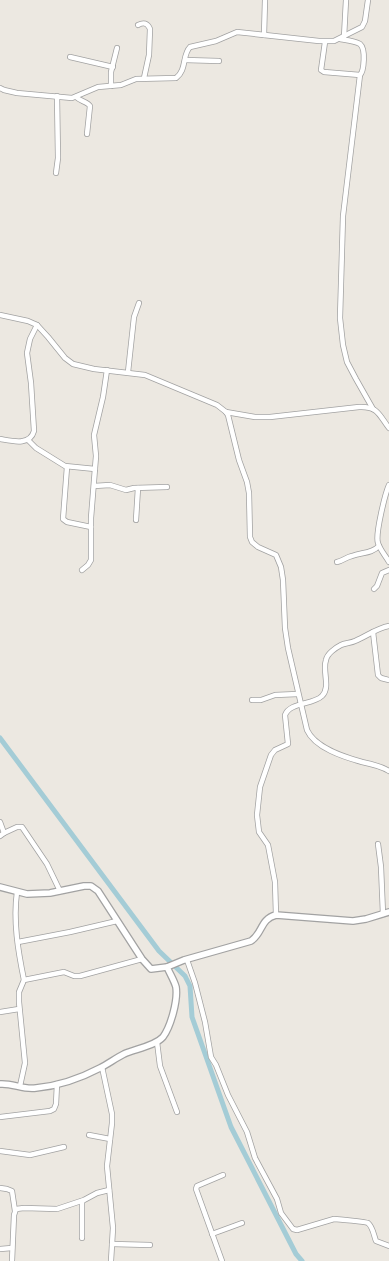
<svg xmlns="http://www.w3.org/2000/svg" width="389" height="1261" font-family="Commissioner,sans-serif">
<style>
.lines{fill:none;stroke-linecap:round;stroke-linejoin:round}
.canal{stroke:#a4ccd6;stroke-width:5}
.minor-casing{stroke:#a2a2a2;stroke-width:6}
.tertiary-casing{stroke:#a2a2a2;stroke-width:8}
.minor{stroke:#fff;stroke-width:4.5}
.tertiary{stroke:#fff;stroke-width:5.5}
</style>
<rect width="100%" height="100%" fill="#ece8e1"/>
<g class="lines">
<path class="canal" d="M 0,738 L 159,951 L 185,976 L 190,986 L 192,1017 L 231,1127 L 296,1254 L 302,1261"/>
<defs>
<g id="minor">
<path d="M 138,25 C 142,23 146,22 149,27 L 150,29 L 149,55 L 144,78"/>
<path d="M 264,35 L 265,0"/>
<path d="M 344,37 L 346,0"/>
<path d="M 325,42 L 321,70 L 324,72 L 360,75 C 364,71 366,49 360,44 C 355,41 346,40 340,39"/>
<path d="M 70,57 L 113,67"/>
<path d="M 185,60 L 219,61"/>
<path d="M 360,75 L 343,216 L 340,318 L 343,345 L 347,362 L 356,379 L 373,409"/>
<path d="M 111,86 L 111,72 L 117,48"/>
<path d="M 0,88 L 4,90 L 17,93 L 72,98 L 98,87 L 121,85 L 136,79 L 176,78 C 187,70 182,55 190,47 L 216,41 L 237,32 L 319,41 L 334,41 L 362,27 L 365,21 L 368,0"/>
<path d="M 76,97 C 80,101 88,102 90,106 L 87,134"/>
<path d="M 56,173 L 58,158 L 57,96"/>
<path d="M 0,315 L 28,321 L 37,325 L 48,337 L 65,358 L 73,364 L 94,369 L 145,375 L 217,405 L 226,412 L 228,415 L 239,460 L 247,482 L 249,493 L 250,537 L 252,542 L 258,547 L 276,555 L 281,567 L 283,580 L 285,628 L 288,648 L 307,730 C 315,748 344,757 362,762 C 372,764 381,766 389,771"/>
<path d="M 128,372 L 134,317 L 139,303"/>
<path d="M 226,412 L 255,417 L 270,417 L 359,407 C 378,406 379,415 389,428"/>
<path d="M 0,439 C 12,441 30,446 34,431 L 31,383 L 27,353 L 30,339 L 37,325"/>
<path d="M 28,440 L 36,448 L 65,466 L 95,469"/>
<path d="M 67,467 L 63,519 L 67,522 L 91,527"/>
<path d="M 389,485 C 385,494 375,535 378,543 C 380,550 386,556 389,562"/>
<path d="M 94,486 L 110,485 L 126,490 L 134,488 L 167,487"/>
<path d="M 136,520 L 138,488"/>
<path d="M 337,562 C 343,561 346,557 352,556 C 362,552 371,554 379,546"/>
<path d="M 82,570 L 88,565 L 91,560 L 91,518 L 96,456 L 94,435 L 103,397 L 107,370"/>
<path d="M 374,589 L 377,586 L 382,573 L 389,570"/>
<path d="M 373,632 L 378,675 L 381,678 L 389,680"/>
<path d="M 252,700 L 261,700 L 275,695 L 298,694"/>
<path d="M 0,822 L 4,833 L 0,836"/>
<path d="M 4,833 L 17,827 L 22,827 L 47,864 L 60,891"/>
<path d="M 378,844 L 381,867 L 383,914"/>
<path d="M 17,892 C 13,921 18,951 24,980"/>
<path d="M 276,915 L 275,882 L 268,845 L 259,832 L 257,815 L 260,787 L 271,755 L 275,750 L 288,744 L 285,715 C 290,702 313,705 322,696 C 331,687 322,671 326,660 C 327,654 335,648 341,645 C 345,643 351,643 355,641 C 367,636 377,628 389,626"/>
<path d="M 18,942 L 70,932 L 117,921"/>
<path d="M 187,960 L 195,983 L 205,1022 L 211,1057 L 216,1065 L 228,1095 L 247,1132 L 255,1158 L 277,1199 L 281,1213 L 293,1229 L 297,1230 L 334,1219 C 338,1219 366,1222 368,1223 C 373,1227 374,1236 376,1241 L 389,1246"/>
<path d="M 0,1012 L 19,1009"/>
<path d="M 157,1042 L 160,1066 L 177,1112"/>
<path d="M 102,1067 L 112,1114 L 112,1123 L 107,1166 L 113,1228 L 111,1261"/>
<path d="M 20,1086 L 25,1063 L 19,1002 L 19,992 L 24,980 L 64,972 L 74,976 L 80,976 L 142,959"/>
<path d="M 0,1117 L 50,1111 L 54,1109 L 56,1104 L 57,1084"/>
<path d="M 89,1135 L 110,1139"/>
<path d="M 0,1151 L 30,1155 L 64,1147"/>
<path d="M 0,1188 L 7,1189 L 12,1191 L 15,1211"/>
<path d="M 82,1201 L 82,1238"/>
<path d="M 212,1234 L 242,1223"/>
<path d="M 112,1244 L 150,1245"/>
<path d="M 0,1249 L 12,1248"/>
<path d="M 12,1261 L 14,1215 L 16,1209 L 24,1208 L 57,1209 L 84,1200 L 97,1193 L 109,1190"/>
<path d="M 222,1261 L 196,1189 L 197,1186 L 223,1175"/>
</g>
<g id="tertiary">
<path d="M 0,887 L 27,894 L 50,893 L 84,886 L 91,886 L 98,891 L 142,959 L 151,969 L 167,967 L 184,960 L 251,941 C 263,933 260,919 276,915 L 353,921 L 366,919 L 389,912"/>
<path d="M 0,1084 C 13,1083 23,1090 36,1088 C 58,1086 81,1078 100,1068 C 108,1064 116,1058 124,1054 C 135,1049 155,1046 163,1037 C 171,1026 178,1000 176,987 C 174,980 170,974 167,967"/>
</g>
</defs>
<use href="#minor" class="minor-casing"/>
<use href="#tertiary" class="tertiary-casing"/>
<use href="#minor" class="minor"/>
<use href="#tertiary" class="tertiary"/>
</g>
</svg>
